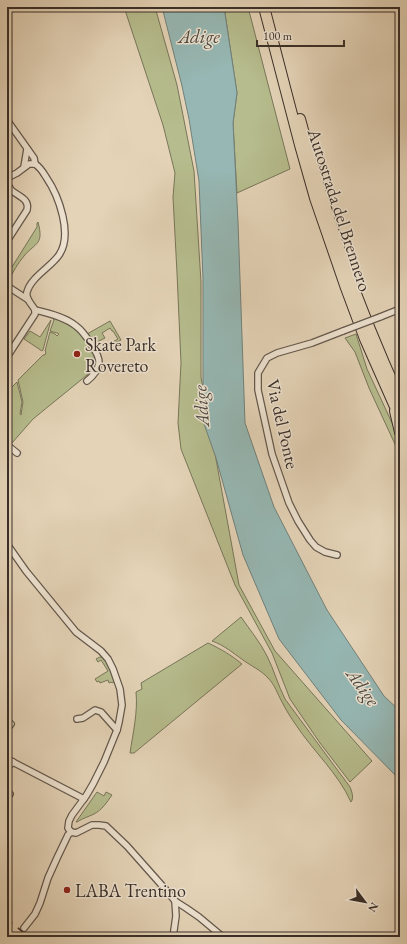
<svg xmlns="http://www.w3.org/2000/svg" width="407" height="944" font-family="'EB Garamond',serif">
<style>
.green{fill:#b6bc8d;stroke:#78765a}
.water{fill:#96b7b3;stroke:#71817b}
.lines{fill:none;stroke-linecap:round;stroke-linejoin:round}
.street-casing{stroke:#64584c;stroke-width:8}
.highway-casing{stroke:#3a2f28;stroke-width:12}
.street{stroke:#ede2d0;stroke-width:5.5}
.highway{stroke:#e4d3b7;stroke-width:10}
.rail{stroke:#3a2f28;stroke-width:1.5;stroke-dasharray:7 7;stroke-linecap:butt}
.street-bridge-casing{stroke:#64584c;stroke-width:8;stroke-linecap:butt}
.street-bridge{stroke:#ede2d0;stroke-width:5.5}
.poi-dot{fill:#8f2418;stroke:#ede2d0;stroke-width:1.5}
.labels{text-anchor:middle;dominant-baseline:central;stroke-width:3;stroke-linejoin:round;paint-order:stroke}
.street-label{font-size:18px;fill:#3a2f28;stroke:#ede2d0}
.poi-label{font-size:18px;fill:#3a2f28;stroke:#ede2d0;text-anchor:start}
.water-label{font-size:19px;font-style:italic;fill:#4c4a44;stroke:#ede2d0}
</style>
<rect width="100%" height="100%" fill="#e4d3b7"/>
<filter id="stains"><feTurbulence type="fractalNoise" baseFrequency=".005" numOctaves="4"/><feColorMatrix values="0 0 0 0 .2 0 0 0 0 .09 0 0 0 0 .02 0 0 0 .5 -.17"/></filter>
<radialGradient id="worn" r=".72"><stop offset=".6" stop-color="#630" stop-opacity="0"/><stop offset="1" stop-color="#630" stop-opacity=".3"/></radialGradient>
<g class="green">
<path d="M 124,7 L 155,7 L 177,85 L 194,171 L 201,282 L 201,377 L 239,585 L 275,651 L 372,761 L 350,782 L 320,743 L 290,699 L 272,653 L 235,585 L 181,449 L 178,423 L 181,363 L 177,273 L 173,197 L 175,173 L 163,125 Z"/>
<path d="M 224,7 L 248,7 L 290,169 L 237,193 L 233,123 L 237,93 Z"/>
<path d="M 38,222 C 44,245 36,242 24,256 C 18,263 13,272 9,280 L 7,280 L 7,275 L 37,227 L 37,223 Z"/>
<path d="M 50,315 C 58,319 66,322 73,326 C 80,331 98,354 97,363 C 97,366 95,369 92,371 L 33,419 L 12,443 L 7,440 L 7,392 L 17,382 L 22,402 L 20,414 L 21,415 L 23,402 L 18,380 L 43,355 L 45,355 L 46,352 L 45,351 L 50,332 L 55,334 L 57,336 L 59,334 L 57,333 L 50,331 L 54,320 Z"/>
<path d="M 51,320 L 43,350 L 42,351 L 24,339 L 30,331 L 40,337 Z"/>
<path d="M 110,321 L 121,340 L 110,346 L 109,344 L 118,339 L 113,331 L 112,331 L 110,328 L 102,333 L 105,338 L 93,344 L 87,334 Z"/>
<path d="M 356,334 L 367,369 L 400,440 L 400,455 L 369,388 L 355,352 L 345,338 Z"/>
<path d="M 241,617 C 250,630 260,642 267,656 C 274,670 278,685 285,699 L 350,787 C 352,792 354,798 351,802 C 338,773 313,751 296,725 C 291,718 286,710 282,702 C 277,693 275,685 268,678 C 261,670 251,666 243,660 C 233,653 224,645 212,641 Z"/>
<path d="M 208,643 C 221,649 231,655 242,664 L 134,753 L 130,753 C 133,733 138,712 136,692 L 142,689 L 141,683 Z"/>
<path d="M 100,657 L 104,657 L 116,681 L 112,683 L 111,682 L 109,683 L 108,680 L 100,683 L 99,681 L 97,682 L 95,679 L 108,671 L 101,660 L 98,662 L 96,659 Z"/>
<path d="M 97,792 L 104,796 L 106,792 L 112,795 C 107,802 102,810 94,814 C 88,817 83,818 77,822 L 76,822 Z"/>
</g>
<path class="water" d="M 162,7 L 224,7 L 237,93 L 233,123 L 238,222 L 245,423 L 274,507 L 327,610 L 384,696 L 400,711 L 400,780 L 341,720 L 279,639 L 243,555 L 216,458 L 203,421 L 203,279 L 199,181 L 189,119 L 182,86 Z"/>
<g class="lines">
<defs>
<g id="street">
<path d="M 7,120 L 34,158 L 35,164"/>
<path d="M 24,167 L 27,149"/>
<path d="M 7,178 L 17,173 L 29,164 L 35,164"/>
<path d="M 7,185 C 8,185 11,189 11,190 C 18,196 30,199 27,210 L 7,241"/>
<path d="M 7,286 L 27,299"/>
<path d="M 35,310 C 49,313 65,317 76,326 C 83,331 100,354 99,363 C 98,370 92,377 87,381"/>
<path d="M 380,317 L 400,309"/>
<path d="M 7,357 L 35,314 L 35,310 C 32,304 25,299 27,292 C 31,277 51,267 59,255 C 73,235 59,196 46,177 C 43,172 40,167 35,164"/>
<path d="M 7,445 L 17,453"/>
<path d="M 7,544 L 26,571 L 76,632 L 101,651 L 108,659 L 113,669 L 120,689 L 122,705 L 119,722 L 117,730 L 104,762 L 93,784 L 86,796 L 72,815 L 69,821 L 68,828 L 71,832"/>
<path d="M 337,555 L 325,552 L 316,547 L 310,540 L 298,521 L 289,503 L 272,454 L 258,390 L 258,373 L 267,358 L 277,353 L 312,343 L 343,331"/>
<path d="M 77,719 L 83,718 L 95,710 L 101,712 L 117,730"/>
<path d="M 7,729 L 11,724"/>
<path d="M 7,759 L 84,799"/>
<path d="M 7,768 L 13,762"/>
<path d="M 7,791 L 10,794 L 7,798"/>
<path d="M 71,832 L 76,833 L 92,825 L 99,825 L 106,826 L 127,846 L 166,890 L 175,901 L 186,908 L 199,917 L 223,937"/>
<path d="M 24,928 L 35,914 L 40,903 L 48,878 L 57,858 L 68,835 L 71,832"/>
<path d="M 173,937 L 176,916 L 175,901"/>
</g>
<g id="highway">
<path d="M 264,7 L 300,145 L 315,198 L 346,288 L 365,339 L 400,418"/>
<path d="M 300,119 C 325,215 359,309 400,399"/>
<path d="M 395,411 L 400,432"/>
</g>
</defs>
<use href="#street" class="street-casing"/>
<use href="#highway" class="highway-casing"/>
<use href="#street" class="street"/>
<use href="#highway" class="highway"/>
<path class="rail" d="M 7,919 L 29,937"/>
<defs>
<path id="street-bridge" d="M 343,331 L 380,317"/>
</defs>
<use href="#street-bridge" class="street-bridge-casing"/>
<use href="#street-bridge" class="street-bridge"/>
</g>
<g class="poi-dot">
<circle cx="77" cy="354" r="4"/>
<circle cx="67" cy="890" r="4"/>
</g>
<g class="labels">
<g class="street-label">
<text transform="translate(340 210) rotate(72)">Autostrada del Brennero</text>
<text transform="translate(283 424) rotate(77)">Via del Ponte</text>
</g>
<g class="poi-label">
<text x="85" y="344">Skate Park<tspan x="85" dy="21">Rovereto</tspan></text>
<text x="75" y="890">LABA Trentino</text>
</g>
<g class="water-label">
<text x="199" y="36">Adige</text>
<text transform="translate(201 406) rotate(-94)">Adige</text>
<text transform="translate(363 687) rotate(54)">Adige</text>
</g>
</g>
<rect width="407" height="944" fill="none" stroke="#e4d3b7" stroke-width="24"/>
<rect x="8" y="8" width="391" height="928" fill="none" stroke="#3a2f28" stroke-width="2"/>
<rect x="12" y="12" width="383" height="920" fill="none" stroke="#3a2f28"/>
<g transform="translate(365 902) rotate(122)" stroke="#ede2d0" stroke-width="3" paint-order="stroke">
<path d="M0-3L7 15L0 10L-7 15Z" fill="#3a2f28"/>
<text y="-6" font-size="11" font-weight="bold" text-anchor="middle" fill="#3a2f28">N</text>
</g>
<path d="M257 40v6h87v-6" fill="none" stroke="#3a2f28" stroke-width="2"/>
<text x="263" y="40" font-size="12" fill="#3a2f28" stroke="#ede2d0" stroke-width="3" paint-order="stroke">100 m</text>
<rect width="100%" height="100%" filter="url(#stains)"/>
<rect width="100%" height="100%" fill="url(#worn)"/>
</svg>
